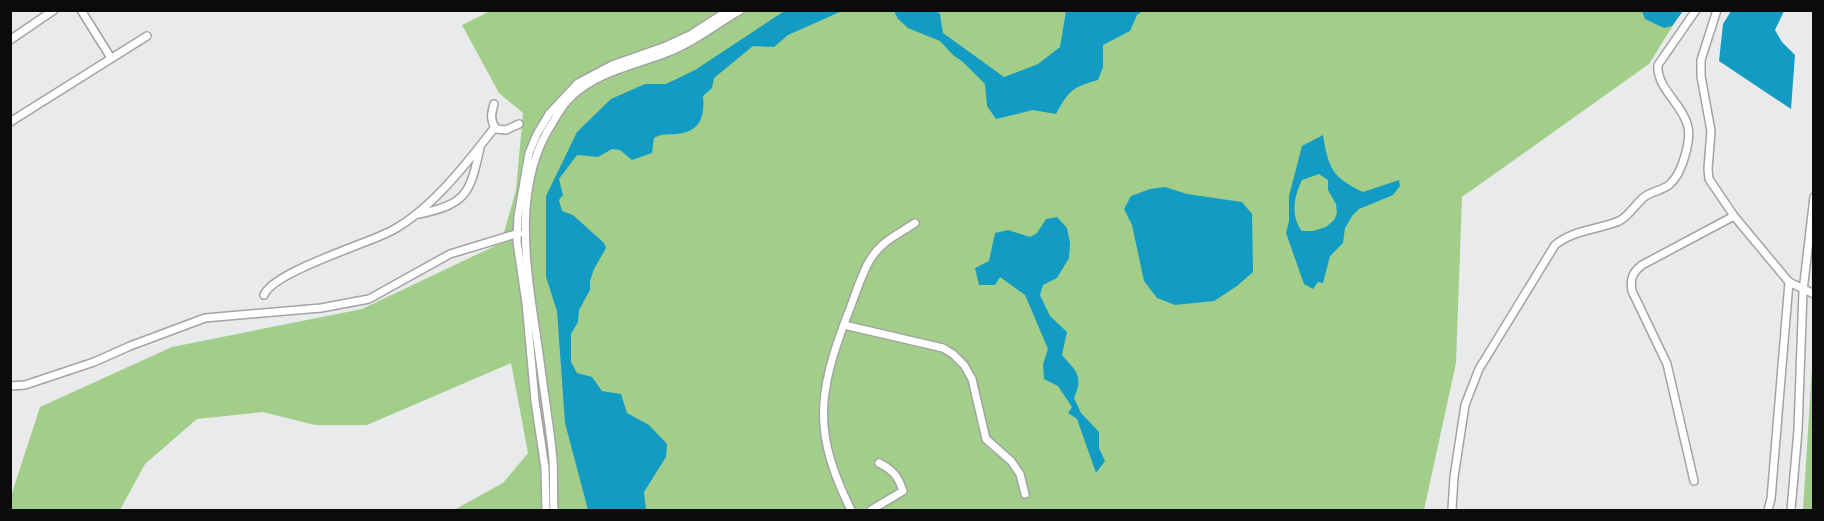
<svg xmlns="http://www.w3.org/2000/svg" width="1824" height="521" font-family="'Source Serif 4',serif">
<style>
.green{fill:#a3ce89}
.water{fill:#139cc3;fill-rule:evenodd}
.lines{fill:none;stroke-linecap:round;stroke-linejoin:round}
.street-casing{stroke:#a2a3a5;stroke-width:10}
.street{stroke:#fff;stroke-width:7}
</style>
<rect width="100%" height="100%" fill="#e9eaec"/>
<g class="green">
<path d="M 490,11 L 1682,11 L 1649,64 L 1462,197 L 1456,363 L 1424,510 L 454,510 L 503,483 L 528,453 L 511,363 L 367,425 L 315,425 L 263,412 L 197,419 L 145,464 L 120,510 L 11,510 L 11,496 L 40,407 L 172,347 L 362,309 L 501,243 L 516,190 L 523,113 L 499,93 L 462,25 Z"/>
<path d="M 1813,352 L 1813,510 L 1803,510 Z"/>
</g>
<g class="water">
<path d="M 786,10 L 842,11 L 788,35 L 774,47 L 753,46 L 714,78 L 712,88 L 703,96 C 705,117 700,132 677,134 C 668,135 662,133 654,138 L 652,153 L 632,160 L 620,150 L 612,149 L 598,157 L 577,155 L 559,179 L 563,195 L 559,200 L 562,211 L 573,215 L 604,243 L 606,248 L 594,269 L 590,281 L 590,290 L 579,310 L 578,322 L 571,334 L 571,362 L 577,373 L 592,377 L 602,391 L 621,394 L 627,413 L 649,425 L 667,444 L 666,457 L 644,492 L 646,510 L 588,510 L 565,423 L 557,311 L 546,277 L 546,196 L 577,132 L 611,99 L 645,84 L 666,84 L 695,70 Z"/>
<path d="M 894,11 L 936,11 L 940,14 L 943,33 L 1004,77 L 1038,64 L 1060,47 L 1066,11 L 1143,11 L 1137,15 L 1130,31 L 1103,45 L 1103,67 L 1098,80 C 1073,87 1069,90 1056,114 L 1033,110 L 996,119 L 987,106 L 985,84 L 963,62 L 953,55 L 940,41 L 908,28 L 898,19 Z"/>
<path d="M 1642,11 L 1642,10 L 1683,11 L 1672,26 L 1664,28 L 1645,19 Z"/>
<path d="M 1731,11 L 1784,11 L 1775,30 L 1782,42 L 1795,55 L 1791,109 L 1719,61 L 1723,24 Z"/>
<path d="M 1323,135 C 1328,168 1333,178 1363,192 L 1399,180 L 1400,186 L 1393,195 L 1359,209 L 1352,216 L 1345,228 L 1343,243 L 1330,256 L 1323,283 L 1318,282 L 1313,289 L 1304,284 L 1286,233 L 1289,221 L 1289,196 L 1302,146 ZM 1319,174 L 1328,180 L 1328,190 L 1336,204 L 1337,213 L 1334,220 L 1326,227 L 1313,231 L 1302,231 C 1290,215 1294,197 1302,180 Z"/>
<path d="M 1165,187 L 1187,194 L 1242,202 L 1252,214 L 1253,272 L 1237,286 L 1214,301 L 1175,305 L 1157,298 L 1144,281 L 1132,225 L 1124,209 L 1131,196 L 1150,189 Z"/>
<path d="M 1057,217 L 1067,228 L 1070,243 L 1069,258 L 1057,278 L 1043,285 L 1040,295 L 1050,316 L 1067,332 L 1062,355 C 1076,371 1084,376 1074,398 L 1081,413 L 1099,432 L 1099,448 L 1105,461 L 1096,473 L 1077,419 L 1068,413 L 1072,407 L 1058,386 L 1044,379 L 1043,364 L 1048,349 L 1025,295 L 1000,277 L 995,285 L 979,285 L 975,268 L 989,261 L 995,233 L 1008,230 L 1030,237 L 1037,233 L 1046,219 Z"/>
</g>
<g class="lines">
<defs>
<g id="street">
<path d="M 81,10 L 111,58"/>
<path d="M 1717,10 L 1701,60 L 1701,76 L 1711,131 L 1708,169 L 1709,179 L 1734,216 L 1789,282 L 1814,294"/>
<path d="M 10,40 L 54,10"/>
<path d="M 494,104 C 491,114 490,120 496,129 L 506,130 L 519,124"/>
<path d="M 10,122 L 147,36"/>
<path d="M 419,214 C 467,204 470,193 480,148"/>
<path d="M 264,295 C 273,272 366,244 391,231 C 430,211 468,162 495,127"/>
<path d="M 844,325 L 943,348 L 953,354 L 964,365 L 972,379 L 986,439 L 1011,461 L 1020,474 L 1025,494"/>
<path d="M 10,386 L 25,385 L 94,362 L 130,346 L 205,318 L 321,308 L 369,299 L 450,254 L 519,233"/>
<path d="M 1694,481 L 1667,364 L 1632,291 C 1630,279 1632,273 1642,265 L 1734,216"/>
<path d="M 546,510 L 545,468 L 535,401 L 526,303 L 517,242 L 518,216 L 529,153 L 537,134 L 549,114 L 578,83 L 612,65 L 666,46 L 690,35 L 729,10"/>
<path d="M 554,510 C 553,494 554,477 553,460 C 550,427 544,394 540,361 C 530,285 507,191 553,122 C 558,113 564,103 572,96 C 599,71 633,66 666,53 C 693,43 716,24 741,10"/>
<path d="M 851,510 C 813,433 817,395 847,316 C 854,300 862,270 872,257 C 882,241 900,233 915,223"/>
<path d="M 871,510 L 903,491 C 898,476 893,470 879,463"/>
<path d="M 1452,510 L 1454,477 L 1465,405 L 1479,369 L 1555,245 C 1573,230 1597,230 1619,221 C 1628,217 1635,205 1643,198 C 1650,191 1664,191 1671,183 C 1682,173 1691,141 1688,127 C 1683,104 1656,88 1658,65 L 1696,10"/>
<path d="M 1768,510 L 1771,499 L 1789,282"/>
<path d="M 1791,510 L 1798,430 L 1803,291 L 1814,197"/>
</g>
</defs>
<use href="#street" class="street-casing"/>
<use href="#street" class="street"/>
</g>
<rect width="1824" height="521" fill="none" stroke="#0b0b0c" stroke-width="24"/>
</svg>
